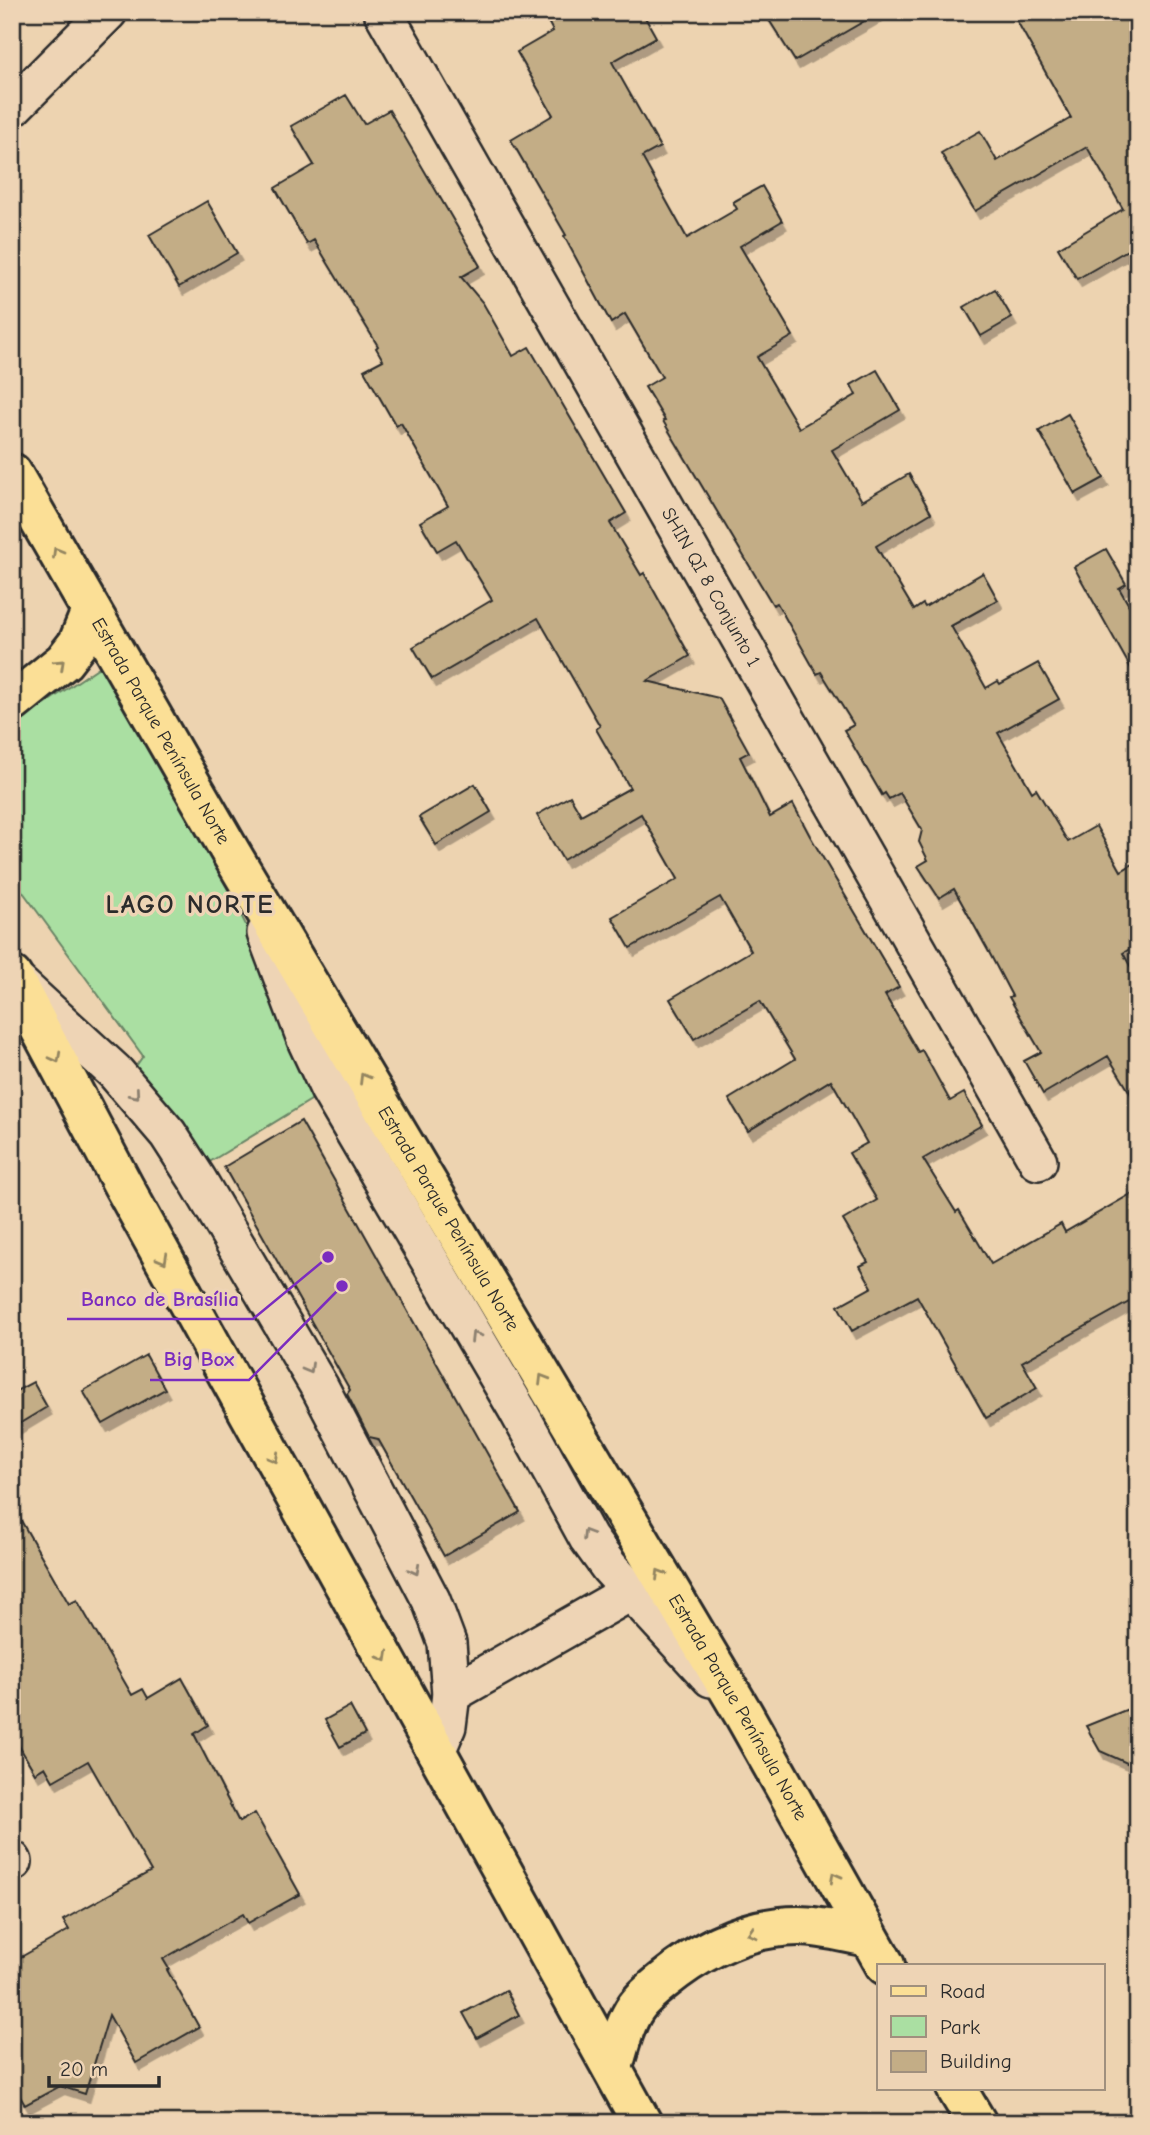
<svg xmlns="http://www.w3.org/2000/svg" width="1150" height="2135" font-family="'Comic Neue',sans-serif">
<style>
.green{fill:#aadfa2;stroke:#6a8566;stroke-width:2}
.building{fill:#c3ad86;stroke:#2b2b2b;stroke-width:2;filter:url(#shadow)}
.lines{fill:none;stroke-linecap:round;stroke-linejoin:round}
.minor-casing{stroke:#2b2b2b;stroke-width:42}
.major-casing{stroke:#2b2b2b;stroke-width:44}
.minor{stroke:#eed4b5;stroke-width:37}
.major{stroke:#fbdf96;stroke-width:38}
.oneway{stroke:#938560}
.oneway2{stroke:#8c8070}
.labels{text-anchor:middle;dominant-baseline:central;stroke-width:7;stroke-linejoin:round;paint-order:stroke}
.street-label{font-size:19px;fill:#2b2b2b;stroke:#eed4b5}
.district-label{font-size:26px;font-weight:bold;letter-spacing:2px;fill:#2b2b2b;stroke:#eed4b5}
.leader{fill:none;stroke:#7b2cbf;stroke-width:2.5}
.callout-dot{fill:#7b2cbf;stroke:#eed4b5;stroke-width:2.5}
.callout-label{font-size:21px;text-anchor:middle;font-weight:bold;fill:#7b2cbf;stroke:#eed4b5;stroke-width:7;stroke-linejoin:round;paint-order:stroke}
</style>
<defs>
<filter id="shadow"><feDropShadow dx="4.5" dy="8" stdDeviation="0" flood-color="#0004"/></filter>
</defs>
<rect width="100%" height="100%" fill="#edd3b0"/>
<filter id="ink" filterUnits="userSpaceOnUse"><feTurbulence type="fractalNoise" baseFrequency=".0143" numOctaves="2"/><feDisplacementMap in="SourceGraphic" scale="14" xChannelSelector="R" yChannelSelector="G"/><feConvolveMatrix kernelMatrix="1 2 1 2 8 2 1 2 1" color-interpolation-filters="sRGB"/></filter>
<g filter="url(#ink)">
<path class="green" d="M 108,661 L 209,852 L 329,1089 L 203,1166 L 136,1066 L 143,1056 L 12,877 L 12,726 Z"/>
<g class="building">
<path d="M 543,12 L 642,12 L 656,37 L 612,62 L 660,147 L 642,157 L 687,238 L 737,209 L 733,202 L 762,186 L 782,221 L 740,246 L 793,336 L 757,357 L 799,428 L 856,395 L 851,385 L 877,370 L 900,410 L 832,450 L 862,501 L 909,474 L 931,513 L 876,546 L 914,610 L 923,604 L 925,607 L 983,573 L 998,600 L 951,626 L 986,688 L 998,681 L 1000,684 L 1038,663 L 1059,699 L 998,733 L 1032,792 L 1036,789 L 1068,842 L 1096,826 L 1121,871 L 1138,861 L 1138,944 L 1123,953 L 1138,980 L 1138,1106 L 1108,1056 L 1043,1094 L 1024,1061 L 1041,1052 L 1009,997 L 1012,996 L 990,954 L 954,889 L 939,898 L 918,866 L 928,860 L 919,842 L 922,830 L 900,793 L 889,799 L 885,793 L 882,795 L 844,730 L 854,725 L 821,672 L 817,674 L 777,603 L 773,605 L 663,421 L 665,420 L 645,387 L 662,377 L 625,314 L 611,323 L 564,236 L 566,235 L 511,140 L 553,115 L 517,52 L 553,31 Z"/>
<path d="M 764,12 L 880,12 L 795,61 Z"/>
<path d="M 1012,12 L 1138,12 L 1138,244 L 1077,279 L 1058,248 L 1123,209 L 1087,147 L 975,211 L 941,153 L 980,131 L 997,161 L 1071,118 Z"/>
<path d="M 346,95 L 364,124 L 389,110 L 480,266 L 461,277 L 483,303 L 513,356 L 529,347 L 626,513 L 610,523 L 641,575 L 644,573 L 690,656 L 647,681 L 719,698 L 749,752 L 740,757 L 770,817 L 793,804 L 810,836 L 899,987 L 885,995 L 918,1052 L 922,1050 L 950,1101 L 964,1093 L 982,1125 L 923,1159 L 956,1212 L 959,1210 L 991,1264 L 1061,1224 L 1065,1232 L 1138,1190 L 1138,1297 L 1022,1362 L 1037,1388 L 986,1418 L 917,1296 L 852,1331 L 838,1306 L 872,1287 L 860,1266 L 868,1262 L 843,1220 L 877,1200 L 849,1153 L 867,1143 L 831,1080 L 748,1131 L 729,1099 L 795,1059 L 760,1001 L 694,1039 L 670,999 L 751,951 L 720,897 L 630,948 L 612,917 L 678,879 L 641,814 L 563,860 L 537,815 L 570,796 L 581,815 L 630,788 L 596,729 L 600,726 L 538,618 L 432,679 L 413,647 L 492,600 L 456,540 L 437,551 L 420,522 L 448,506 L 401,423 L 396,426 L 364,370 L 383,360 L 376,348 L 378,346 L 314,240 L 307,244 L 275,188 L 314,165 L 291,126 Z"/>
<path d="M 207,201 L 237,253 L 179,287 L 149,235 Z"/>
<path d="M 995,289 L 1012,318 L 981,336 L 964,307 Z"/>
<path d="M 1068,414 L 1104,478 L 1075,494 L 1039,431 Z"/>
<path d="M 1106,549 L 1126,584 L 1119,588 L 1138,621 L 1138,681 L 1074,567 Z"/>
<path d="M 475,784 L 491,812 L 436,845 L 419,817 Z"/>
<path d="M 301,1121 L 520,1512 L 444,1556 L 378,1439 L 369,1437 L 347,1394 L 350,1390 L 224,1167 Z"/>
<path d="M 146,1355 L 165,1389 L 103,1424 L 83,1391 Z"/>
<path d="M 33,1382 L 47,1407 L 12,1428 L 12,1393 Z"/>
<path d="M 12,1505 L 69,1604 L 77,1600 L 132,1695 L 143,1689 L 148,1698 L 182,1678 L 208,1725 L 194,1734 L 239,1822 L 255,1813 L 300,1894 L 248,1923 L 243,1914 L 163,1959 L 169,1969 L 167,1970 L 199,2027 L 136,2063 L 109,2015 L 85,2094 L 60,2086 L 25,2105 L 12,2083 L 12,1962 L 69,1930 L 63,1920 L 151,1871 L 88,1761 L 53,1781 L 45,1767 L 35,1773 L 12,1734 Z"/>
<path d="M 1138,1705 L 1138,1768 L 1100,1751 L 1086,1726 Z"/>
<path d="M 350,1706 L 365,1734 L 340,1747 L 325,1720 Z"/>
<path d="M 506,1990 L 519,2015 L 477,2038 L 463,2013 Z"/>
</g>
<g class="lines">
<defs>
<g id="minor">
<path id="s1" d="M 383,12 L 1038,1161"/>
<path d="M 12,108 L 108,12"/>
<path d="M 266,933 L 307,1042 L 329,1089 L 517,1409 L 588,1538 L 609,1567 L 711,1678"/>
<path d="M 18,983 L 115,1072 L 168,1134 L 197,1179 L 320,1388 L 431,1600 L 447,1643 L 451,1694 L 447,1726 L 436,1752"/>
<path d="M 451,1694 L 632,1591"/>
<path d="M 12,1860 L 13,1862"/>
</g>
<g id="major">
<path id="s2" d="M 12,473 L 231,853 L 744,1715 L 885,1965"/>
<path d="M 12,703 L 64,661 L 78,643 L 91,611"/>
<path d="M 12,976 L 124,1187 L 642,2123"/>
<path d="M 613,2067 C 619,2048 624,2024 636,2007 C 643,1997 653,1989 663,1981 C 702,1949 748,1926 799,1926 C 822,1926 846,1933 868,1937"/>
<path d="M 956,2088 L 977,2123"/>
</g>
</defs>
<use href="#minor" class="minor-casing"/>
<use href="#major" class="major-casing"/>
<use href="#minor" class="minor"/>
<use href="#major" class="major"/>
</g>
<defs><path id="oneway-chevron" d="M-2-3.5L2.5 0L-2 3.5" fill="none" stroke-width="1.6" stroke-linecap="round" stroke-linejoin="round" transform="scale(1.75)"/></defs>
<g class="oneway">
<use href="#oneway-chevron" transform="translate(57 552) rotate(-120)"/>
<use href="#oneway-chevron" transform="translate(60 664) rotate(-43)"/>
<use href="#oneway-chevron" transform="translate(56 1058) rotate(62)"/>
<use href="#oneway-chevron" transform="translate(364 1078) rotate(-121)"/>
<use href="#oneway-chevron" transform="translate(163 1259) rotate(61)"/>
<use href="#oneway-chevron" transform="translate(543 1379) rotate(-121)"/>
<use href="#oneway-chevron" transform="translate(274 1458) rotate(61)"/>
<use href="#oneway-chevron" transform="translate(660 1574) rotate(-121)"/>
<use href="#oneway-chevron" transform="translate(384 1657) rotate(61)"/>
<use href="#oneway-chevron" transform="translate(835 1877) rotate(-119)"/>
<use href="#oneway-chevron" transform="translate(752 1933) rotate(163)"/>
</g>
<g class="oneway2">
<use href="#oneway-chevron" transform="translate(135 1094) rotate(49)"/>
<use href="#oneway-chevron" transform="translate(475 1336) rotate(-121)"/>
<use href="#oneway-chevron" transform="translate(309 1369) rotate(60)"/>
<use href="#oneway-chevron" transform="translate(587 1534) rotate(-122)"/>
<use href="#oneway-chevron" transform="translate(415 1570) rotate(62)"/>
</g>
</g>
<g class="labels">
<g class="street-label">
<text stroke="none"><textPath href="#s1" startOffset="662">SHIN QI 8 Conjunto 1</textPath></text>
<text stroke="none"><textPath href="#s2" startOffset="298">Estrada Parque Península Norte</textPath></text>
<text stroke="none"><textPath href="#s2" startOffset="864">Estrada Parque Península Norte</textPath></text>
<text stroke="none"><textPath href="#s2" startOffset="1432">Estrada Parque Península Norte</textPath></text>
</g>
<g class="district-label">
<text x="190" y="905">LAGO NORTE</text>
</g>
</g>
<path class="leader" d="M328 1257L253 1319H67M342 1286L249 1380H150"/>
<g class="callout-dot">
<circle cx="328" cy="1257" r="7"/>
<circle cx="342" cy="1286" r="7"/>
</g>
<g class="callout-label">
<text x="160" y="1306">Banco de Brasília</text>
<text x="199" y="1366">Big Box</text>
</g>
<rect width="1150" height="2135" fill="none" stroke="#eed4b5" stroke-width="42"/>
<rect x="21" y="21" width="1108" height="2093" fill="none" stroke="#2b2b2b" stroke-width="2.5" filter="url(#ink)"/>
<rect x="877" y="1964" width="228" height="126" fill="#eed4b5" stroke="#a0907e" stroke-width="2"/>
<rect x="891" y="1986" width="35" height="10" fill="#fbdf96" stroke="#a0907e" stroke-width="2"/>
<text x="940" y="1998" font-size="21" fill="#2b2b2b">Road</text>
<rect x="891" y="2016" width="35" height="21" fill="#aadfa2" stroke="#a0907e" stroke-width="2"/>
<text x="940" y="2034" font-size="21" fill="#2b2b2b">Park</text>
<rect x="891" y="2051" width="35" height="21" fill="#c3ad86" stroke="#a0907e" stroke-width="2"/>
<text x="940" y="2068" font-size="21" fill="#2b2b2b">Building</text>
<path d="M49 2076v10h110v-10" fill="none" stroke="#2b2b2b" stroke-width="3.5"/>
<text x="60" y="2076" font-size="21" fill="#2b2b2b" stroke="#eed4b5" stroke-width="5" paint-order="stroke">20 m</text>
</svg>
